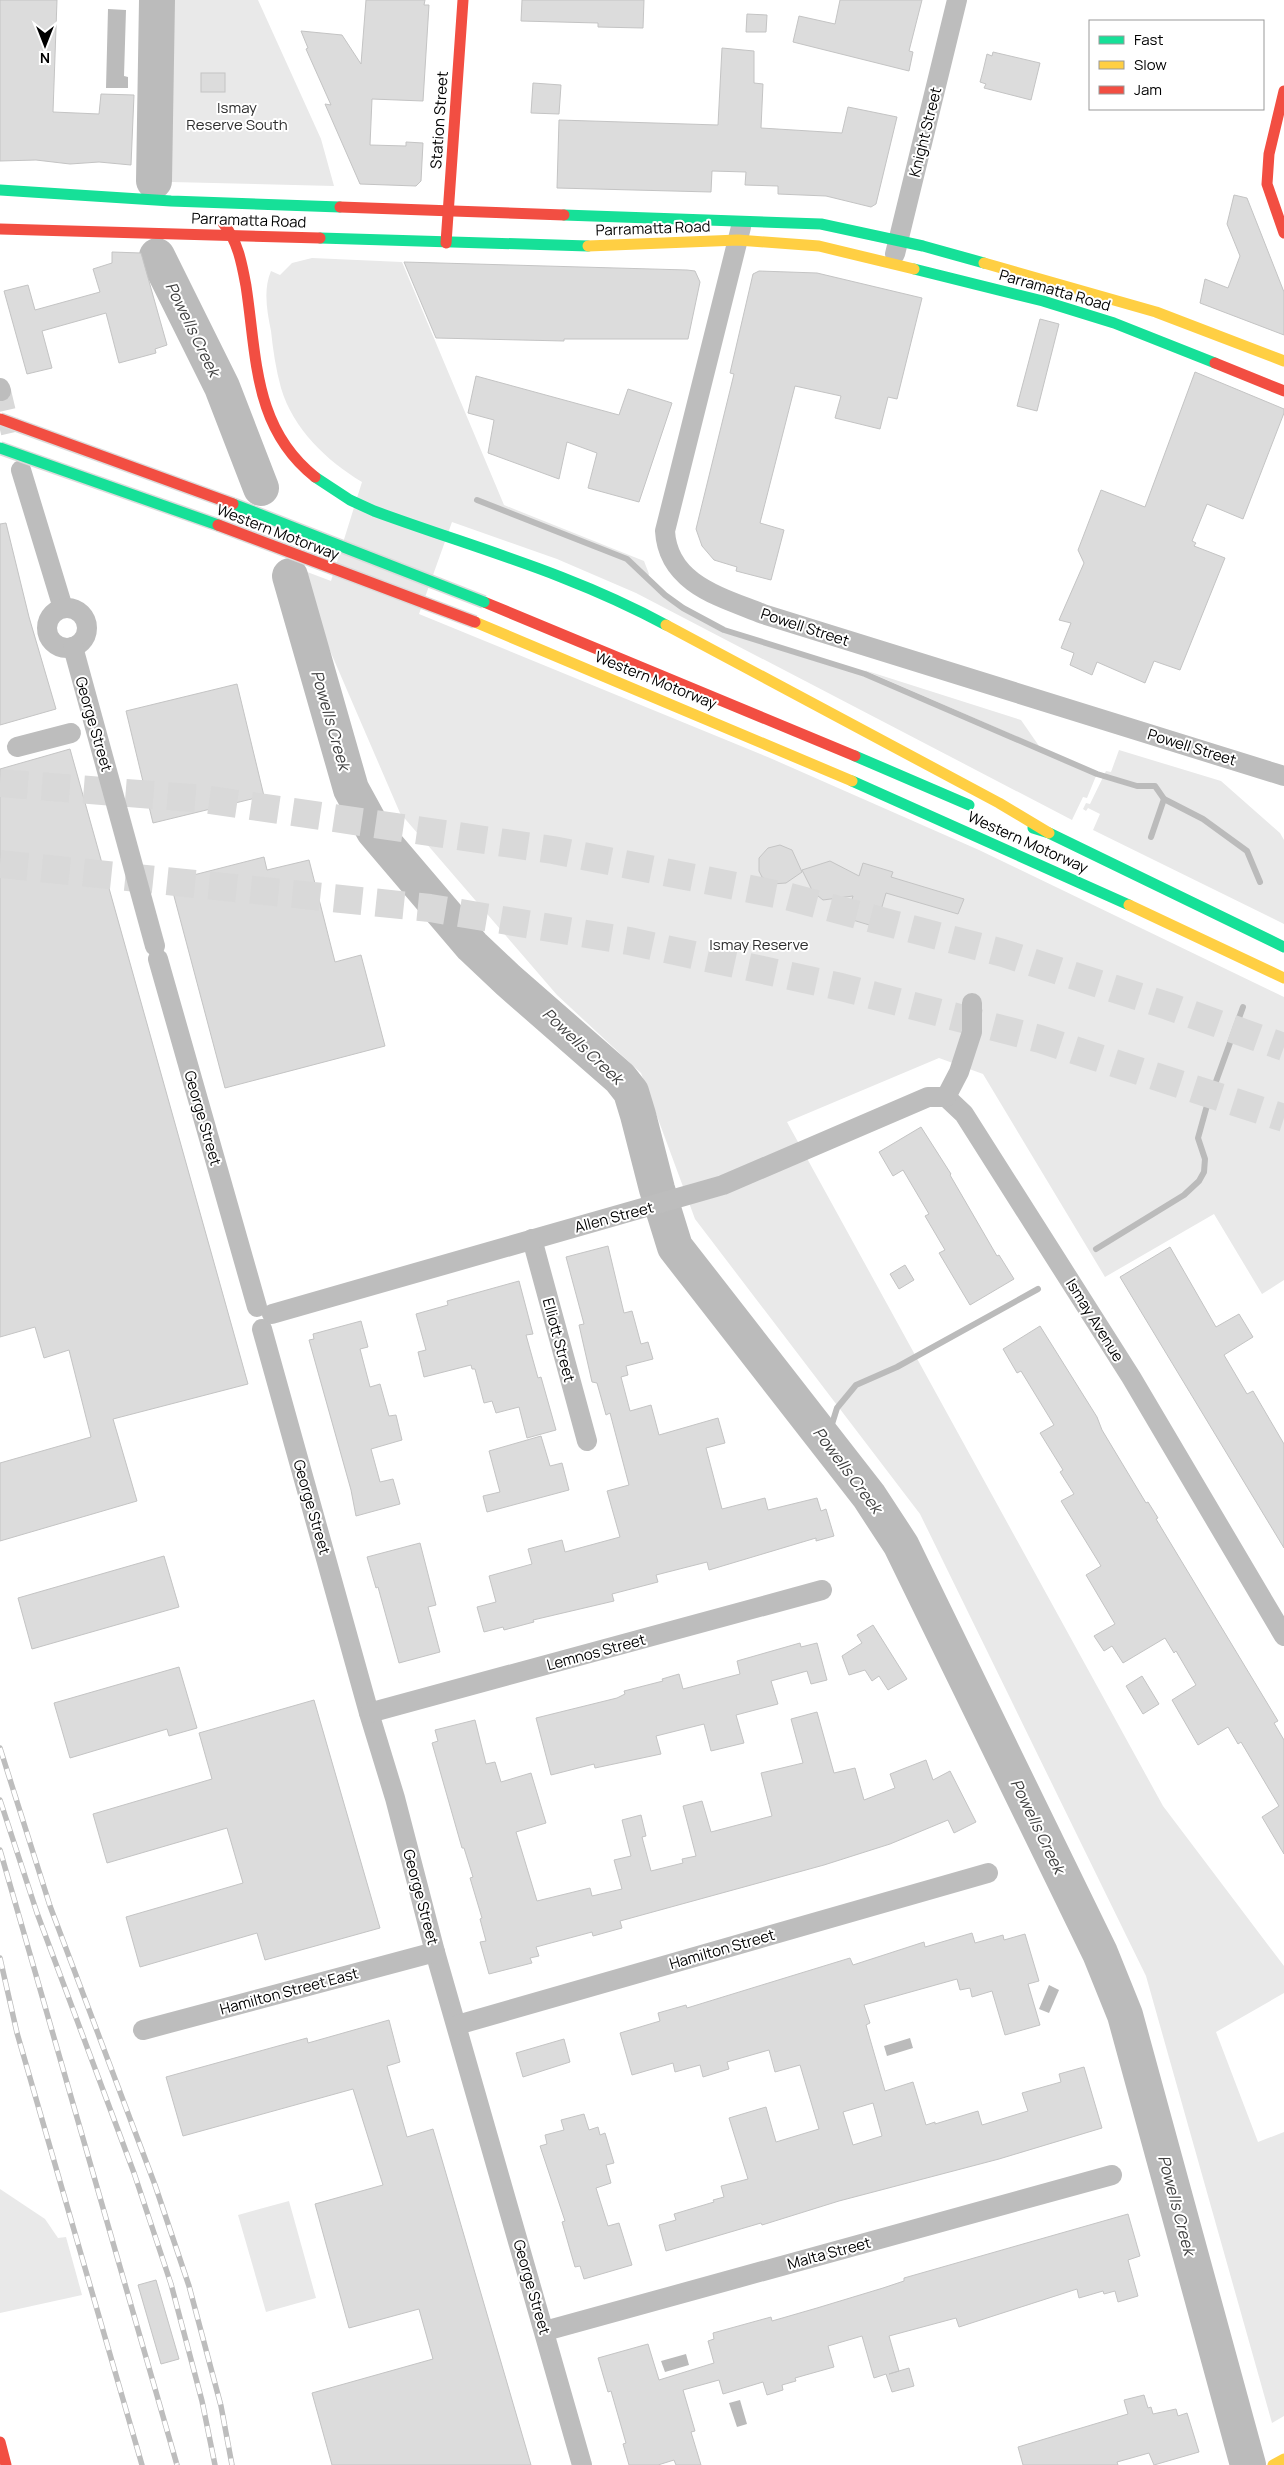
<svg xmlns="http://www.w3.org/2000/svg" width="1284" height="2465" font-family="Manrope,sans-serif">
<style>
.green{fill:#e9e9e9}
.water{fill:#bbb}
.lines{fill:none;stroke-linecap:round;stroke-linejoin:round}
.stream{stroke:#bbb;stroke-width:6}
.river{stroke:#bbb;stroke-width:36}
.building{fill:#dcdcdc;stroke:#c4c4c4;fill-rule:evenodd}
.street-tunnel{stroke:#d9d9d9;stroke-width:20;stroke-dasharray:20 10;stroke-linecap:butt}
.highway-tunnel{stroke:#d9d9d9;stroke-width:28;stroke-dasharray:28 14;stroke-linecap:butt}
.street{stroke:#bdbdbd;stroke-width:20}
.fast{stroke:#16e098;stroke-width:11}
.slow{stroke:#ffcf43;stroke-width:11}
.jam{stroke:#f24e42;stroke-width:11}
.rail-casing{stroke:#bdbdbd;stroke-width:5.5}
.rail{stroke:#fff;stroke-width:4;stroke-dasharray:11;stroke-linecap:butt}
.fast-bridge-casing{stroke:#dbdbdb;stroke-width:14;stroke-linecap:butt}
.jam-bridge-casing{stroke:#dbdbdb;stroke-width:14;stroke-linecap:butt}
.fast-bridge{stroke:#16e098;stroke-width:11}
.jam-bridge{stroke:#f24e42;stroke-width:11}
.labels{text-anchor:middle;dominant-baseline:central;stroke-width:4;stroke-linejoin:round;paint-order:stroke}
.park-label{font-size:15px;fill:#2e2e2e;stroke:#fff}
.street-label{font-size:15px;fill:#000;stroke:#fff}
.water-label{font-size:16px;font-style:italic;fill:#3f3f3f;stroke:#fff}
</style>
<rect width="100%" height="100%" fill="#fff"/>
<g class="green">
<path d="M 170,0 L 258,0 L 321,139 L 334,186 L 171,182 Z"/>
<path d="M 312,258 L 402,262 L 504,505 L 644,561 L 649,574 L 647,578 L 662,595 L 689,614 L 723,631 L 865,676 L 1096,776 L 1087,798 L 1083,797 L 1072,820 L 636,593 L 557,559 L 452,522 L 419,614 L 770,758 L 979,850 L 1284,997 L 1284,1280 L 1262,1294 L 1214,1214 L 1105,1277 L 983,1074 L 939,1058 L 787,1122 L 1163,1806 L 1284,1966 L 1284,1993 L 1216,2032 L 1258,2142 L 1284,2132 L 1284,2416 L 1272,2423 L 1146,1976 L 920,1514 L 695,1219 L 641,1073 L 557,995 L 400,813 L 294,567 L 331,581 L 362,482 C 327,461 293,429 281,388 C 276,370 273,350 271,331 C 267,311 263,290 271,271 L 280,275 L 292,263 Z"/>
<path d="M 864,670 L 1021,720 L 1039,746 Z"/>
<path d="M 1119,750 L 1221,781 L 1280,833 L 1284,840 L 1284,924 L 1093,830 L 1100,814 L 1088,808 L 1086,811 L 1083,809 L 1086,803 L 1090,804 L 1106,771 L 1111,772 Z"/>
<path d="M 0,2189 L 45,2219 L 58,2238 L 66,2237 L 82,2295 L 0,2313 Z"/>
<path d="M 289,2201 L 316,2298 L 266,2312 L 238,2215 Z"/>
</g>
<g class="water">
<path d="M 108,9 L 126,10 L 124,76 L 128,77 L 128,88 L 106,88 Z"/>
<path d="M 1049,1985 L 1059,1990 L 1049,2013 L 1039,2009 Z"/>
<path d="M 910,2038 L 913,2048 L 887,2056 L 884,2046 Z"/>
<path d="M 686,2354 L 689,2365 L 665,2372 L 661,2361 Z"/>
<path d="M 740,2400 L 747,2424 L 737,2427 L 729,2403 Z"/>
</g>
<g class="lines">
<g class="stream">
<path d="M 477,500 L 627,559 L 665,595 L 683,608 L 724,630 L 865,674 L 1097,774 L 1137,786 L 1155,786 L 1164,799 L 1203,819 L 1247,851 L 1260,882"/>
<path d="M 1151,837 L 1164,799"/>
<path d="M 1096,1249 L 1184,1195 L 1199,1181 L 1204,1172 L 1205,1159 L 1198,1138 L 1206,1109 L 1243,1007"/>
<path d="M 831,1448 L 832,1424 L 837,1408 L 856,1385 L 897,1367 L 1038,1289"/>
</g>
<g class="river">
<path d="M 154,181 L 157,0"/>
<path d="M 157,256 L 222,387 L 261,488"/>
<path d="M 290,576 L 351,789 L 374,831 L 472,946 L 508,980 L 620,1078 L 631,1092 L 638,1115 L 657,1189 L 675,1247 L 869,1496 L 901,1545 L 1100,1953 L 1125,2015 L 1248,2465"/>
</g>
</g>
<g class="building">
<path d="M 0,0 L 57,0 L 53,112 L 99,114 L 101,94 L 134,95 L 131,165 L 99,162 L 70,164 L 36,160 L 0,161 Z"/>
<path d="M 366,0 L 425,0 L 424,5 L 429,5 L 423,101 L 372,99 L 370,145 L 406,146 L 406,142 L 423,143 L 421,181 L 416,186 L 360,184 L 325,104 L 331,105 L 306,49 L 308,48 L 301,31 L 342,35 L 361,64 Z"/>
<path d="M 522,0 L 644,0 L 643,28 L 598,27 L 598,23 L 521,21 Z"/>
<path d="M 840,0 L 922,0 L 909,51 L 913,52 L 909,71 L 793,42 L 799,16 L 835,24 Z"/>
<path d="M 747,14 L 767,15 L 766,32 L 746,32 Z"/>
<path d="M 722,48 L 754,51 L 754,83 L 763,84 L 761,128 L 842,133 L 848,107 L 897,117 L 876,204 L 871,207 L 826,196 L 778,194 L 778,186 L 745,185 L 746,172 L 712,171 L 711,192 L 557,188 L 559,120 L 718,125 Z"/>
<path d="M 993,52 L 1040,63 L 1031,100 L 984,88 L 986,84 L 980,82 L 983,71 L 987,54 L 992,56 Z"/>
<rect x="201" y="73" width="24" height="19"/>
<path d="M 533,83 L 561,85 L 559,114 L 531,113 Z"/>
<path d="M 1234,195 L 1247,198 L 1284,292 L 1284,335 L 1200,303 L 1205,279 L 1228,288 L 1240,256 L 1227,224 Z"/>
<path d="M 112,252 L 141,253 L 167,345 L 155,349 L 156,353 L 119,363 L 106,313 L 42,331 L 52,368 L 27,374 L 4,291 L 28,285 L 35,310 L 100,292 L 93,269 L 112,263 Z"/>
<path d="M 404,262 L 687,270 L 695,271 L 700,282 L 688,339 L 564,339 L 564,341 L 436,338 Z"/>
<path d="M 759,271 L 817,273 L 922,298 L 897,399 L 888,397 L 880,429 L 835,418 L 841,396 L 795,386 L 760,523 L 784,530 L 771,580 L 736,571 L 737,567 L 714,560 L 702,546 L 696,529 L 734,374 L 730,373 L 753,274 Z"/>
<path d="M 1040,319 L 1059,324 L 1037,411 L 1017,406 Z"/>
<path d="M 1195,372 L 1284,409 L 1284,413 L 1243,519 L 1207,504 L 1192,541 L 1196,543 L 1194,546 L 1225,558 L 1180,670 L 1154,661 L 1145,683 L 1097,662 L 1092,675 L 1070,665 L 1074,653 L 1061,648 L 1071,623 L 1059,620 L 1084,563 L 1078,550 L 1101,490 L 1145,507 Z"/>
<path d="M 476,376 L 619,415 L 628,389 L 672,403 L 639,502 L 588,488 L 597,453 L 567,442 L 559,479 L 488,453 L 494,420 L 468,413 Z"/>
<path d="M 6,523 L 29,617 L 56,709 L 0,725 L 0,524 Z"/>
<path d="M 237,684 L 264,796 L 153,823 L 126,711 Z"/>
<path d="M 70,749 L 248,1384 L 113,1419 L 137,1501 L 0,1541 L 0,1463 L 91,1437 L 69,1350 L 44,1358 L 35,1327 L 0,1337 L 0,769 Z"/>
<path d="M 780,845 L 792,850 L 802,872 L 786,883 L 772,884 L 762,877 L 759,871 L 759,858 L 768,848 Z"/>
<path d="M 264,857 L 267,870 L 309,860 L 335,962 L 361,955 L 385,1046 L 225,1088 L 170,881 Z"/>
<path d="M 830,861 L 859,876 L 863,863 L 893,872 L 891,877 L 964,899 L 958,914 L 886,893 L 876,927 L 846,918 L 853,896 L 823,900 L 813,892 L 802,870 Z"/>
<path d="M 921,1127 L 951,1174 L 950,1175 L 997,1256 L 999,1255 L 1014,1279 L 970,1305 L 939,1253 L 945,1250 L 925,1216 L 929,1214 L 903,1170 L 893,1176 L 879,1152 Z"/>
<path d="M 608,1246 L 624,1313 L 632,1311 L 641,1344 L 648,1342 L 653,1359 L 626,1366 L 628,1375 L 621,1377 L 630,1411 L 651,1405 L 659,1435 L 718,1418 L 725,1443 L 706,1448 L 722,1509 L 765,1498 L 768,1510 L 817,1498 L 821,1511 L 826,1509 L 834,1536 L 816,1541 L 816,1538 L 709,1570 L 707,1562 L 656,1575 L 658,1582 L 612,1594 L 614,1601 L 533,1620 L 534,1622 L 504,1630 L 503,1627 L 484,1632 L 477,1607 L 496,1602 L 489,1576 L 532,1564 L 528,1549 L 562,1540 L 565,1552 L 620,1537 L 607,1491 L 629,1485 L 610,1413 L 606,1415 L 597,1383 L 592,1382 L 579,1325 L 584,1324 L 566,1257 Z"/>
<path d="M 1170,1247 L 1216,1327 L 1239,1314 L 1253,1337 L 1224,1355 L 1247,1394 L 1253,1391 L 1284,1444 L 1284,1548 L 1120,1277 Z"/>
<path d="M 905,1265 L 914,1280 L 899,1289 L 890,1274 Z"/>
<path d="M 519,1281 L 533,1334 L 526,1335 L 538,1378 L 541,1377 L 556,1430 L 527,1438 L 519,1407 L 496,1413 L 492,1401 L 484,1403 L 475,1369 L 472,1369 L 471,1365 L 424,1377 L 418,1352 L 426,1350 L 416,1314 L 448,1305 L 447,1301 Z"/>
<path d="M 361,1321 L 368,1347 L 360,1349 L 370,1387 L 380,1384 L 389,1416 L 396,1415 L 402,1440 L 371,1449 L 380,1482 L 393,1479 L 400,1504 L 356,1516 L 351,1490 L 309,1340 L 314,1339 L 313,1334 Z"/>
<path d="M 1040,1326 L 1097,1417 L 1102,1430 L 1146,1503 L 1148,1502 L 1158,1518 L 1156,1519 L 1278,1721 L 1274,1723 L 1284,1740 L 1284,1854 L 1262,1817 L 1279,1806 L 1241,1742 L 1238,1744 L 1228,1727 L 1198,1745 L 1172,1700 L 1196,1685 L 1176,1651 L 1174,1653 L 1165,1638 L 1123,1663 L 1112,1646 L 1104,1651 L 1094,1636 L 1115,1624 L 1086,1575 L 1101,1566 L 1061,1501 L 1074,1494 L 1060,1472 L 1063,1470 L 1040,1433 L 1054,1425 L 1021,1371 L 1017,1373 L 1003,1349 Z"/>
<path d="M 541,1436 L 550,1466 L 562,1463 L 569,1490 L 487,1512 L 483,1496 L 500,1492 L 489,1451 Z"/>
<path d="M 420,1543 L 436,1605 L 428,1607 L 440,1652 L 399,1663 L 378,1587 L 376,1588 L 367,1557 Z"/>
<path d="M 164,1556 L 179,1607 L 32,1649 L 18,1598 Z"/>
<path d="M 873,1625 L 907,1679 L 888,1690 L 879,1676 L 872,1681 L 865,1670 L 849,1675 L 842,1656 L 862,1643 L 857,1635 Z"/>
<path d="M 800,1643 L 801,1647 L 817,1643 L 827,1680 L 811,1684 L 807,1671 L 771,1681 L 778,1704 L 736,1715 L 744,1743 L 711,1751 L 704,1724 L 656,1736 L 661,1754 L 595,1768 L 594,1764 L 551,1775 L 536,1718 L 617,1698 L 625,1694 L 624,1691 L 663,1681 L 662,1679 L 679,1674 L 683,1689 L 740,1674 L 737,1661 Z"/>
<path d="M 179,1667 L 197,1728 L 169,1736 L 167,1729 L 70,1758 L 54,1703 Z"/>
<path d="M 1142,1676 L 1159,1704 L 1143,1714 L 1126,1686 Z"/>
<path d="M 314,1700 L 380,1928 L 265,1960 L 257,1933 L 140,1967 L 126,1917 L 243,1883 L 227,1828 L 107,1863 L 93,1814 L 212,1779 L 199,1733 Z"/>
<path d="M 817,1712 L 834,1773 L 855,1768 L 864,1800 L 895,1788 L 890,1774 L 926,1760 L 933,1780 L 950,1771 L 976,1822 L 954,1833 L 948,1820 L 890,1844 L 824,1865 L 620,1921 L 622,1928 L 593,1936 L 592,1932 L 536,1947 L 539,1956 L 530,1958 L 532,1963 L 489,1974 L 480,1942 L 486,1941 L 480,1919 L 482,1918 L 470,1878 L 473,1877 L 464,1848 L 462,1848 L 432,1743 L 438,1741 L 435,1730 L 475,1720 L 486,1764 L 495,1762 L 501,1782 L 531,1773 L 546,1823 L 516,1832 L 537,1901 L 590,1888 L 592,1896 L 622,1889 L 614,1860 L 631,1856 L 622,1820 L 641,1815 L 646,1836 L 642,1837 L 651,1871 L 683,1863 L 682,1859 L 696,1856 L 683,1806 L 702,1801 L 711,1832 L 772,1816 L 761,1773 L 803,1763 L 791,1719 Z"/>
<path d="M 972,1933 L 975,1943 L 1003,1935 L 1004,1940 L 1025,1934 L 1039,1981 L 1028,1984 L 1040,2025 L 1005,2035 L 992,1991 L 972,1997 L 970,1988 L 960,1990 L 957,1979 L 864,2005 L 870,2023 L 866,2025 L 885,2091 L 913,2082 L 926,2125 L 935,2122 L 935,2124 L 978,2111 L 982,2125 L 1028,2111 L 1022,2093 L 1061,2082 L 1059,2074 L 1084,2067 L 1102,2128 L 999,2159 L 839,2201 L 762,2225 L 761,2223 L 666,2251 L 659,2225 L 676,2220 L 674,2214 L 714,2202 L 713,2200 L 724,2197 L 721,2186 L 748,2179 L 729,2118 L 766,2107 L 776,2142 L 819,2129 L 800,2065 L 775,2072 L 769,2050 L 727,2062 L 729,2069 L 703,2077 L 700,2065 L 675,2072 L 673,2063 L 632,2075 L 620,2033 L 660,2021 L 658,2013 L 686,2005 L 687,2008 L 850,1958 L 853,1965 L 924,1942 L 925,1947 ZM 873,2103 L 882,2136 L 853,2145 L 843,2112 Z"/>
<path d="M 389,2020 L 400,2062 L 387,2066 L 407,2137 L 433,2129 L 531,2465 L 332,2465 L 312,2393 L 433,2359 L 419,2309 L 349,2328 L 315,2204 L 383,2185 L 353,2089 L 183,2136 L 166,2077 L 307,2038 L 308,2043 Z"/>
<path d="M 564,2039 L 570,2062 L 523,2077 L 516,2053 Z"/>
<path d="M 584,2114 L 589,2130 L 598,2127 L 600,2135 L 605,2133 L 614,2163 L 606,2165 L 611,2183 L 596,2188 L 608,2226 L 619,2223 L 632,2265 L 584,2279 L 580,2266 L 575,2267 L 562,2222 L 565,2221 L 540,2146 L 547,2144 L 545,2135 L 564,2130 L 561,2120 Z"/>
<path d="M 1128,2214 L 1140,2256 L 1128,2260 L 1138,2296 L 1118,2302 L 1115,2291 L 1104,2294 L 1103,2291 L 1079,2298 L 1077,2289 L 959,2327 L 956,2318 L 889,2336 L 899,2371 L 889,2374 L 909,2368 L 914,2386 L 892,2392 L 886,2374 L 874,2378 L 862,2336 L 828,2346 L 834,2367 L 795,2378 L 796,2381 L 782,2385 L 783,2390 L 767,2395 L 763,2382 L 723,2394 L 719,2380 L 683,2390 L 695,2431 L 691,2432 L 701,2465 L 676,2465 L 674,2460 L 658,2465 L 629,2465 L 623,2444 L 626,2443 L 611,2391 L 608,2392 L 598,2358 L 648,2344 L 659,2380 L 714,2363 L 708,2341 L 714,2339 L 713,2333 L 771,2317 L 772,2321 L 817,2308 L 883,2288 L 904,2281 L 904,2278 Z"/>
<path d="M 156,2280 L 179,2359 L 161,2364 L 138,2285 Z"/>
<path d="M 1144,2395 L 1148,2408 L 1151,2407 L 1153,2414 L 1176,2409 L 1178,2416 L 1187,2413 L 1199,2452 L 1154,2465 L 1149,2453 L 1117,2462 L 1118,2465 L 1023,2465 L 1018,2447 L 1128,2414 L 1124,2400 Z"/>
</g>
<g class="lines">
<path class="street-tunnel" d="M 1,391 L 11,433"/>
<g class="highway-tunnel">
<path d="M 0,783 L 204,799 L 553,850 L 786,896 L 1003,953 L 1168,1006 L 1284,1047"/>
<path d="M 0,864 L 430,908 L 629,941 L 841,987 L 1040,1039 L 1284,1118"/>
</g>
<g class="street">
<path d="M 741,227 L 665,531 C 668,584 721,597 763,614 L 1284,776"/>
<path d="M 895,254 L 957,0"/>
<path d="M 0,388 L 1,391"/>
<path d="M 21,470 L 63,608"/>
<circle cx="67" cy="628" r="20"/>
<path d="M 73,647 L 155,946"/>
<path d="M 17,747 L 71,733"/>
<path d="M 158,959 L 257,1307"/>
<path d="M 946,1097 L 964,1114 L 1131,1377 L 1284,1636"/>
<path d="M 946,1097 L 959,1072 L 972,1032 L 972,1003"/>
<path d="M 532,1239 L 587,1441"/>
<path d="M 272,1314 L 723,1185 L 928,1097 L 946,1097"/>
<path d="M 262,1329 L 369,1713 L 395,1798 L 435,1952 L 582,2465"/>
<path d="M 369,1713 L 822,1590"/>
<path d="M 457,2025 L 988,1873"/>
<path d="M 143,2030 L 435,1952"/>
<path d="M 545,2331 L 1112,2175"/>
</g>
<g class="fast">
<path d="M 0,190 L 171,201 L 340,207"/>
<path d="M 564,215 L 821,224 L 923,246 L 984,263"/>
<path d="M 320,238 L 588,246"/>
<path d="M 914,269 L 1043,301 L 1114,323 L 1215,363"/>
<path d="M 315,477 L 350,500 L 374,511 C 475,548 570,573 666,625"/>
<path d="M 855,756 L 969,805"/>
<path d="M 852,781 L 1129,905"/>
<path d="M 1033,828 L 1049,833 L 1284,947"/>
</g>
<g class="slow">
<path d="M 588,246 L 738,240 L 819,246 L 914,269"/>
<path d="M 984,263 L 1156,312 L 1284,361"/>
<path d="M 475,622 L 852,781"/>
<path d="M 666,625 L 999,803 L 1049,833"/>
<path d="M 1129,905 L 1284,978"/>
<path d="M 1273,2465 L 1284,2459"/>
</g>
<g class="jam">
<path d="M 1284,91 L 1269,154 L 1267,184 L 1284,233"/>
<path d="M 340,207 L 564,215"/>
<path d="M 223,223 C 238,241 242,264 246,286 C 257,357 253,428 315,477"/>
<path d="M 0,229 L 320,238"/>
<path d="M 446,243 L 463,0"/>
<path d="M 1215,363 L 1284,391"/>
<path d="M 484,602 L 855,756"/>
<path d="M 0,2442 L 6,2465"/>
</g>
<defs>
<g id="rail">
<path d="M 0,1748 L 50,1906 L 155,2185 L 189,2286 L 221,2406 L 232,2465"/>
<path d="M 0,1800 L 37,1913 L 134,2173 L 171,2284 L 202,2401 L 215,2465"/>
<path d="M 0,1850 L 177,2465"/>
<path d="M 0,1958 L 17,2033 L 142,2465"/>
</g>
</defs>
<use href="#rail" class="rail-casing"/>
<use href="#rail" class="rail"/>
<defs>
<g id="fast-bridge">
<path d="M 0,448 L 218,525"/>
<path d="M 233,504 L 484,602"/>
</g>
<g id="jam-bridge">
<path d="M 0,419 L 233,504"/>
<path d="M 218,525 L 475,622"/>
</g>
</defs>
<use href="#fast-bridge" class="fast-bridge-casing"/>
<use href="#jam-bridge" class="jam-bridge-casing"/>
<use href="#fast-bridge" class="fast-bridge"/>
<use href="#jam-bridge" class="jam-bridge"/>
</g>
<g class="labels">
<g class="park-label">
<text x="237" y="107">Ismay<tspan x="237" dy="17">Reserve South</tspan></text>
<text x="759" y="944">Ismay Reserve</text>
</g>
<g class="street-label">
<text transform="translate(439 120) rotate(-86)">Station Street</text>
<text transform="translate(925 132) rotate(-76)">Knight Street</text>
<text transform="translate(249 220) rotate(2)">Parramatta Road</text>
<text transform="translate(653 228) rotate(-2)">Parramatta Road</text>
<text transform="translate(1055 290) rotate(16)">Parramatta Road</text>
<text transform="translate(278 532) rotate(21)">Western Motorway</text>
<text transform="translate(805 627) rotate(18)">Powell Street</text>
<text transform="translate(656 680) rotate(22)">Western Motorway</text>
<text transform="translate(94 724) rotate(74)">George Street</text>
<text transform="translate(1192 747) rotate(17)">Powell Street</text>
<text transform="translate(1028 842) rotate(24)">Western Motorway</text>
<text transform="translate(203 1118) rotate(74)">George Street</text>
<text transform="translate(614 1217) rotate(-15)">Allen Street</text>
<text transform="translate(1095 1320) rotate(58)">Ismay Avenue</text>
<text transform="translate(559 1340) rotate(75)">Elliott Street</text>
<text transform="translate(312 1507) rotate(74)">George Street</text>
<text transform="translate(596 1652) rotate(-15)">Lemnos Street</text>
<text transform="translate(421 1897) rotate(75)">George Street</text>
<text transform="translate(722 1949) rotate(-16)">Hamilton Street</text>
<text transform="translate(289 1991) rotate(-15)">Hamilton Street East</text>
<text transform="translate(829 2253) rotate(-15)">Malta Street</text>
<text transform="translate(532 2287) rotate(74)">George Street</text>
</g>
<g class="water-label">
<text transform="translate(193 329) rotate(64)">Powells Creek</text>
<text transform="translate(331 720) rotate(74)">Powells Creek</text>
<text transform="translate(583 1046) rotate(43)">Powells Creek</text>
<text transform="translate(848 1470) rotate(53)">Powells Creek</text>
<text transform="translate(1038 1826) rotate(64)">Powells Creek</text>
<text transform="translate(1177 2205) rotate(75)">Powells Creek</text>
</g>
</g>
<rect x="1089" y="20" width="175" height="90" fill="#ffffff" stroke="#999999"/>
<rect x="1099" y="36" width="25" height="8" fill="#16e098" stroke="#999999"/>
<text x="1134" y="45" font-size="15" fill="#000000">Fast</text>
<rect x="1099" y="61" width="25" height="8" fill="#ffcf43" stroke="#999999"/>
<text x="1134" y="70" font-size="15" fill="#000000">Slow</text>
<rect x="1099" y="86" width="25" height="8" fill="#f24e42" stroke="#999999"/>
<text x="1134" y="95" font-size="15" fill="#000000">Jam</text>
<g transform="translate(45 45) rotate(180)" stroke="#ffffff" stroke-width="4" paint-order="stroke">
<path d="M0-4L9 19L0 12L-9 19Z" fill="#000000"/>
<text y="-8" font-size="14" font-weight="bold" text-anchor="middle" fill="#000000">N</text>
</g>
</svg>
